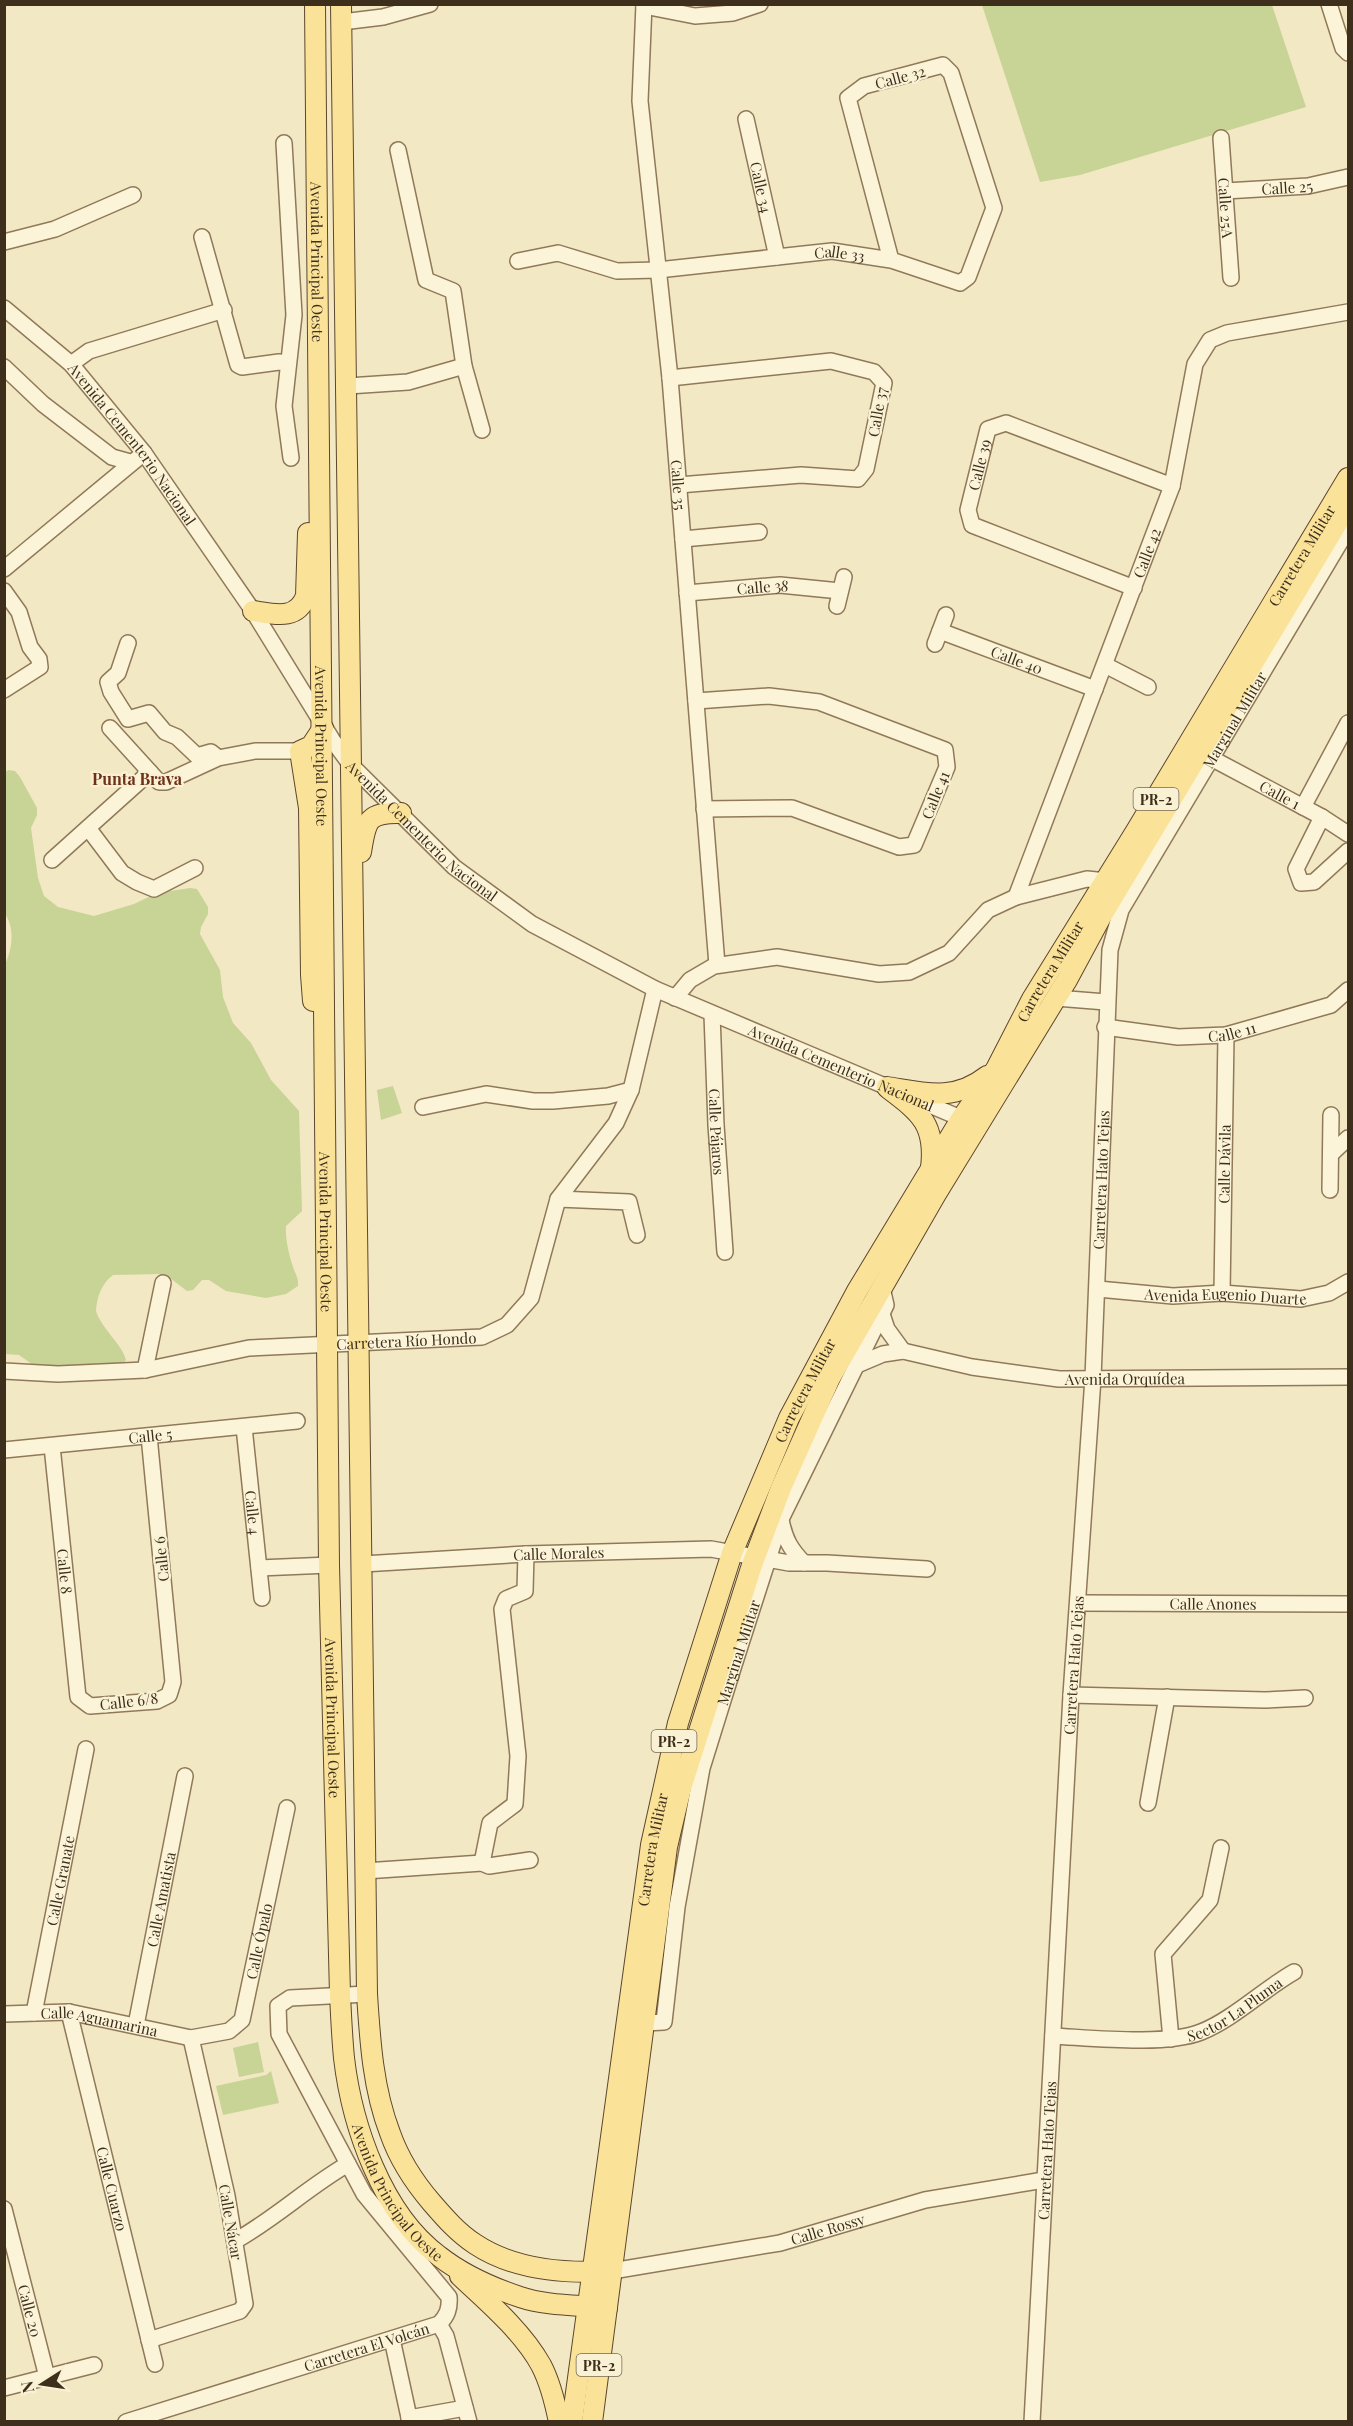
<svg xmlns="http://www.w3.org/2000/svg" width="1353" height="2426" font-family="'Playfair Display',serif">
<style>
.green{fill:#c8d396}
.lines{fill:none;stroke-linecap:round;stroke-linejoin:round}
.minor-casing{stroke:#907958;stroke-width:18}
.major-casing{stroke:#5d462c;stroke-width:22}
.minor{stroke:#fcf4d8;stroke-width:15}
.major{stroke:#fae298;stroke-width:20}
.labels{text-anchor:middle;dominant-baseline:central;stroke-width:4.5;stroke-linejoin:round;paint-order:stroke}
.shield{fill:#f9f1d4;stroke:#766954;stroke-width:1.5}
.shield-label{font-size:14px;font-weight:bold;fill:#3e2f1d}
.street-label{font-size:15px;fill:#3e2f1d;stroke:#f9f1d4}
.neighbourhood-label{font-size:16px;font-weight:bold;fill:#703018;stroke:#f9f1d4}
</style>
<rect width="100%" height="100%" fill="#f3e8c4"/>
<g class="green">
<path d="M 982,5 L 1272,5 L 1306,107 L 1080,175 L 1040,182 Z"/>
<path d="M 8,770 L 15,771 L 20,777 L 37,808 L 37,815 L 31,828 L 38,878 L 44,896 L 58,907 L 94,916 L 134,904 L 157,893 L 190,888 L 197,889 L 208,907 L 208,914 L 201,927 L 200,934 L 220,970 L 223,997 L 233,1023 L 251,1043 L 271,1080 L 299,1111 L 302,1211 L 286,1226 C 285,1238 289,1255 293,1267 C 295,1274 299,1278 298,1286 L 286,1294 L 266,1298 L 226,1291 L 209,1280 L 202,1280 L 193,1290 L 187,1291 L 166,1275 L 160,1274 L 113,1275 C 101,1284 97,1297 96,1311 C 101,1328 122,1344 126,1360 L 117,1369 L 36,1367 L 19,1355 L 5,1354 L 4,967 C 12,950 16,929 4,912 L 4,773 Z"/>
<path d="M 393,1086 L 402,1113 L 381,1120 L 377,1090 Z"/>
<path d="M 258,2042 L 264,2072 L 239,2077 L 233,2048 Z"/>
<path d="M 271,2071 L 279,2103 L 223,2115 L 216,2086 L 266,2075 Z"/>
</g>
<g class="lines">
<defs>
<g id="minor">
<path id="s1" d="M 644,4 L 640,101 L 670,378 L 717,965"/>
<path d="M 1329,4 L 1343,48 L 1348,53"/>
<path d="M 644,6 L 695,16 L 733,13 L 760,4"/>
<path d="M 342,22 L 383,17 L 430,4"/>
<path id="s2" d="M 746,119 L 777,257"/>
<path id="s3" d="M 1221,138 L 1231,278"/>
<path d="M 284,143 L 294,315 L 284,406 L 291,458"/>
<path d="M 398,150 L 426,280 L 453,291 L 464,366 L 482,430"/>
<path id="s4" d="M 1225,191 L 1308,186 L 1348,177"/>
<path d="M 202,237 L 238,365 L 242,367 L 279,362 L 288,363"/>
<path d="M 4,242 L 55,229 L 133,195"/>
<path id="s5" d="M 518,261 L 558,253 L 617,271 L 658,270 L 832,251 L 891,260 L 960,283 L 968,277 L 994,208 L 951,73 L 943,65 L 864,86 L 848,98 L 891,260"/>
<path id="s6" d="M 4,308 L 71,364 L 144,453 L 253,611 L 333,741 L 350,764 L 454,867 L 532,924 L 655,989 L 970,1122"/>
<path d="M 71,364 L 89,351 L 224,310"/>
<path d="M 4,367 L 43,404 L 112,457 L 130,462"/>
<path d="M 670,378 L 831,361 L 874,372 L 884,383 L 866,469 L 858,479 L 801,475 L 679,485"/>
<path d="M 348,386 L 408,382 L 464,366"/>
<path d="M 683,539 L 759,532"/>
<path d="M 4,569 L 144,453"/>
<path id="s7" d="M 1134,588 L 972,525 L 968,510 L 988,429 L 1006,423 L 1172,486"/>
<path d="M 4,591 L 19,612 L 30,647 L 39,659 L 40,667 L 4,690"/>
<path id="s8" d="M 687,593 L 780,585 L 840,591"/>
<path d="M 837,606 L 844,577"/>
<path id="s9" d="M 940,631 L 1095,689"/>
<path d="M 128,643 L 118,673 L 108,682 L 111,692 L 128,719 L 149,713 L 165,732 L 177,737 L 197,756 L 211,752 L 216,756"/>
<path d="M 935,644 L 946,615"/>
<path d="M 1105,665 L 1148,687"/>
<path d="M 696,701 L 769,696 L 819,702 L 945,750 L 947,767 L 914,845 L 899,847 L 792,808 L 704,809"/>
<path d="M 110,728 L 159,782 L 166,782 L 218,758 L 255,751 L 300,751"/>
<path id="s10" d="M 1211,758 L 1322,817 L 1348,834"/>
<path d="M 1303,807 L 1348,723"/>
<path d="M 1322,817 L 1296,869 L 1301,883 L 1314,882 L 1348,851"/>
<path d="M 88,828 L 122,873 L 137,882 L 154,889 L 195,868"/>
<path d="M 52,860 L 150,772"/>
<path id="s11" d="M 1016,897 L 1172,486 L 1195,364 L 1210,340 L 1227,333 L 1348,312"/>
<path d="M 675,998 L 690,980 L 714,966 L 777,957 L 879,974 L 909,972 L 949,953 L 988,910 L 1016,897 L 1087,879 L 1106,881"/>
<path d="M 1056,998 L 1106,1002"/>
<path id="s12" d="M 712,1014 L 716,1125 L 725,1252"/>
<path id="s13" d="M 1105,1027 L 1178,1037 L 1226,1035 L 1331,1005 L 1348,990"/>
<path d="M 423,1107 L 486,1094 L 533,1101 L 553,1101 L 608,1096 L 631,1090"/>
<path d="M 1331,1154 L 1348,1138"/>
<path d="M 1330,1190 L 1331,1115"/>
<path d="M 558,1199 L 629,1202 L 637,1235"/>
<path id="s14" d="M 1098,1289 L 1173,1296 L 1222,1293 L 1301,1299 L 1329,1293 L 1348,1282"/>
<path id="s15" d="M 1222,1293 L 1226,1035"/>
<path d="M 882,1314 L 887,1329 L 903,1351"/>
<path id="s16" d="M 857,1365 L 883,1354 L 903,1351 L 972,1367 L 1059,1379 L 1348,1377"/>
<path d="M 145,1370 L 163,1283"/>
<path id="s17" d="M 4,1371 L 58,1374 L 145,1370 L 249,1348 L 482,1337 L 507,1325 L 531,1298 L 558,1199 L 616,1123 L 631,1090 L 655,989"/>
<path id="s18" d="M 244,1427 L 262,1598"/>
<path id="s19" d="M 52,1446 L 78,1697 L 90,1706 L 157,1701 L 169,1695 L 173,1682 L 149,1436"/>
<path id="s20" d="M 4,1450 L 297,1421"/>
<path d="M 781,1520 C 785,1539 790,1549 804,1563"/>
<path id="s21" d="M 363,1564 L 526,1554 L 711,1549 L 789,1563 L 827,1563 L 927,1569"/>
<path d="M 259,1568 L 329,1565"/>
<path id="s22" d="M 1078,1603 L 1348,1604"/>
<path d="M 1071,1695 L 1265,1700 L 1305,1698"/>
<path d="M 1148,1803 L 1167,1697"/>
<path d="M 482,1863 L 490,1823 L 515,1804 L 518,1756 L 502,1609 L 506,1599 L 525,1591 L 526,1554"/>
<path d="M 365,1871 L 482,1863 L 489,1866 L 530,1860"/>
<path id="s23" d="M 69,2012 L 155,2364"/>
<path id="s24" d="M 34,2013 L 86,1749"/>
<path id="s25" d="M 4,2014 L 69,2012 L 191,2038 L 229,2031 L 242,2020 L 287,1808"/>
<path id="s26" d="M 644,2023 L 664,2022 L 677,1907 L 702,1768 L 734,1665 L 781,1519 L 886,1305 L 882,1288"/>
<path id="s27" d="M 136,2025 L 185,1776"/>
<path id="s28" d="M 1053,2036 C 1093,2038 1165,2046 1201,2032 C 1232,2020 1264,1989 1294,1972"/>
<path d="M 1171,2039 L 1163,1954 L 1210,1900 L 1221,1848"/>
<path id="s29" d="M 4,2209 L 47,2377"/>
<path d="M 235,2241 C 276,2218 308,2187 348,2164"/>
<path id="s30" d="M 612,2271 L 780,2243 L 925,2200 L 1044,2180"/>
<path d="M 439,2324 L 446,2336 L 469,2422"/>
<path d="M 392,2339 L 410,2422"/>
<path d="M 149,2340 L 240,2311 L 245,2304 L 227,2196 L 191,2038"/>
<path d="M 4,2388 L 94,2365"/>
<path d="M 409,2418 L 465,2408"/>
<path id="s31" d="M 126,2422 L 439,2324 C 447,2316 450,2309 449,2297 L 364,2194 L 279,2034 L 278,2006 L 290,1998 L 367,1994"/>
<path id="s32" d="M 1032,2422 L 1071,1695 L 1093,1378 L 1110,950 L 1121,910 L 1348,529"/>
</g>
<g id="major">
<path id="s33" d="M 315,4 L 329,1565 L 340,1994 C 341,2016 342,2037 344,2058 C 352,2126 382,2214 439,2256 C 462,2274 493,2288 520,2297 C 546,2306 580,2305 607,2308"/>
<path d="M 341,4 L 367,1994 C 370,2041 373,2089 390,2133 C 399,2159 414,2182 432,2203 C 445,2218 458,2233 475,2244 C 514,2270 566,2274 612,2271"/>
<path d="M 253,611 C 274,614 297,621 306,596 L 308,533"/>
<path d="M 361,852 C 366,822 366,812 401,813"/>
<path d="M 313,1001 L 311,975 L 309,808 L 300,751 L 311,746 L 323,728"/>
<path d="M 887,1087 C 925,1093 954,1102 987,1076"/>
<path d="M 889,1089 C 921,1113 936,1125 931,1168"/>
<path d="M 460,2276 C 488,2302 522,2331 541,2365 C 550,2382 555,2402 559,2422"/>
<path id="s34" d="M 572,2422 L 651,1845 L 678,1723 L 732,1553 L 789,1418 L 857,1291 L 961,1119 L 996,1069 L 1032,999 L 1136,831 L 1348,478"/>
<path d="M 592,2422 L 667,1847 L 681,1788 L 752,1565 L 781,1488 L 830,1378 L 936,1194 L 1067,980 L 1102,915 L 1348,505"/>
</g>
</defs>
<use href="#minor" class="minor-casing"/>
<use href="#major" class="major-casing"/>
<use href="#minor" class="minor"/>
<use href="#major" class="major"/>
</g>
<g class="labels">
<g class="shield">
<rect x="1133.5" y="788" width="45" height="22" rx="4.5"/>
<rect x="651.5" y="1730" width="45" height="22" rx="4.5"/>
<rect x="576.5" y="2354" width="45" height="22" rx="4.5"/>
</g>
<g class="shield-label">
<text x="1156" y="799">PR-2</text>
<text x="674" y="1741">PR-2</text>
<text x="599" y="2365">PR-2</text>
</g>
<g class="street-label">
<text transform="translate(900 77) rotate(-15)">Calle 32</text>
<text stroke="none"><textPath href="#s4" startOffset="62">Calle 25</textPath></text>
<text stroke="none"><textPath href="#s2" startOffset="70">Calle 34</textPath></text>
<text stroke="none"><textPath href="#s3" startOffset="70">Calle 25A</textPath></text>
<text stroke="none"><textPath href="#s5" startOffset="326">Calle 33</textPath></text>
<text stroke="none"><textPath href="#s33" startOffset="258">Avenida Principal Oeste</textPath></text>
<text transform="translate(877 412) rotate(-80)">Calle 37</text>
<text stroke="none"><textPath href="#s6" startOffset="188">Avenida Cementerio Nacional</textPath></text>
<text stroke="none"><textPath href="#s7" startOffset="236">Calle 39</textPath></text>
<text stroke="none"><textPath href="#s1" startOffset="483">Calle 35</textPath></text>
<text stroke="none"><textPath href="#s11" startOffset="368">Calle 42</textPath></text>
<text stroke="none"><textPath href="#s34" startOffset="2036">Carretera Militar</textPath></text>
<text stroke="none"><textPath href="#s8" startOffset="76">Calle 38</textPath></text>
<text stroke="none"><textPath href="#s9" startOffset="82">Calle 40</textPath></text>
<text stroke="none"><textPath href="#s32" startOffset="1737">Marginal Militar</textPath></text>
<text stroke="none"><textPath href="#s33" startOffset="742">Avenida Principal Oeste</textPath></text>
<text transform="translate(935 795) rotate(-68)">Calle 41</text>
<text stroke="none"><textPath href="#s10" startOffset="78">Calle 1</textPath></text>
<text stroke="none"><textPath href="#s6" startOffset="674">Avenida Cementerio Nacional</textPath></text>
<text stroke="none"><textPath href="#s34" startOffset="1550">Carretera Militar</textPath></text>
<text stroke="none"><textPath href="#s13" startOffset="128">Calle 11</textPath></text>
<text stroke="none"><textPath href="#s6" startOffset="1160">Avenida Cementerio Nacional</textPath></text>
<text stroke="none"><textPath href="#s12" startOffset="118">Calle Pájaros</textPath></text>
<text stroke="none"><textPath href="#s15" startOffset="129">Calle Dávila</textPath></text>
<text stroke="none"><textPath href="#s32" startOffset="1244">Carretera Hato Tejas</textPath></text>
<text stroke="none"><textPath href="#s33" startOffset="1228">Avenida Principal Oeste</textPath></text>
<text stroke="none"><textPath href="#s14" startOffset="128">Avenida Eugenio Duarte</textPath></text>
<text stroke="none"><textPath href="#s17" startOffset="405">Carretera Río Hondo</textPath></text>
<text stroke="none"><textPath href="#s16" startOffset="273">Avenida Orquídea</textPath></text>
<text stroke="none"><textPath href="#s34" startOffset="1064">Carretera Militar</textPath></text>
<text stroke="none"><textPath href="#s20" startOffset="147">Calle 5</textPath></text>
<text stroke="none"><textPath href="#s18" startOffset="86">Calle 4</textPath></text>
<text stroke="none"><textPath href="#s21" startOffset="196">Calle Morales</textPath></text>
<text transform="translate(161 1559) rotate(-96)">Calle 6</text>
<text stroke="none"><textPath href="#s19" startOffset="126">Calle 8</textPath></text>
<text stroke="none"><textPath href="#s22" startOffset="135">Calle Anones</textPath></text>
<text stroke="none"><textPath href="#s26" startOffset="398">Marginal Militar</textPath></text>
<text stroke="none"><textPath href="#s32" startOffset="758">Carretera Hato Tejas</textPath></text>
<text transform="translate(129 1701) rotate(-7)">Calle 6/8</text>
<text stroke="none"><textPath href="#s33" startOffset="1714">Avenida Principal Oeste</textPath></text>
<text stroke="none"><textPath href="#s34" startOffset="578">Carretera Militar</textPath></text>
<text stroke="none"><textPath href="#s24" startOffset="135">Calle Granate</textPath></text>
<text stroke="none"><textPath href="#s27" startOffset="128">Calle Amatista</textPath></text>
<text stroke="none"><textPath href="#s25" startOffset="326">Calle Ópalo</textPath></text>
<text stroke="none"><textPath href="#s28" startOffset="189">Sector La Pluma</textPath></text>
<text stroke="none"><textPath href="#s25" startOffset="96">Calle Aguamarina</textPath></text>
<text stroke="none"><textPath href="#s32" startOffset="272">Carretera Hato Tejas</textPath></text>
<text stroke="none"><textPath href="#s23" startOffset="182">Calle Cuarzo</textPath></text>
<text stroke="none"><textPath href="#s33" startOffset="2202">Avenida Principal Oeste</textPath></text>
<text transform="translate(231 2222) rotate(80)">Calle Nácar</text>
<text stroke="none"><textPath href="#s30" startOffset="220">Calle Rossy</textPath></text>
<text stroke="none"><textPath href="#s29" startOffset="105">Calle 20</textPath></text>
<text stroke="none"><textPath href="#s31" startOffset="252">Carretera El Volcán</textPath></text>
</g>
<g class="neighbourhood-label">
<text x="137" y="778">Punta Brava</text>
</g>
</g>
<rect width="1353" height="2426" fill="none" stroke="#3e2f1d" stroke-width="12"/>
<g transform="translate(42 2384) rotate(258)" stroke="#f9f1d4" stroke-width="4.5" paint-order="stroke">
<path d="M0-4.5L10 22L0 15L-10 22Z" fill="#3e2f1d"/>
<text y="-9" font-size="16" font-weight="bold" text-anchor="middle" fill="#3e2f1d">N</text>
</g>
</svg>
